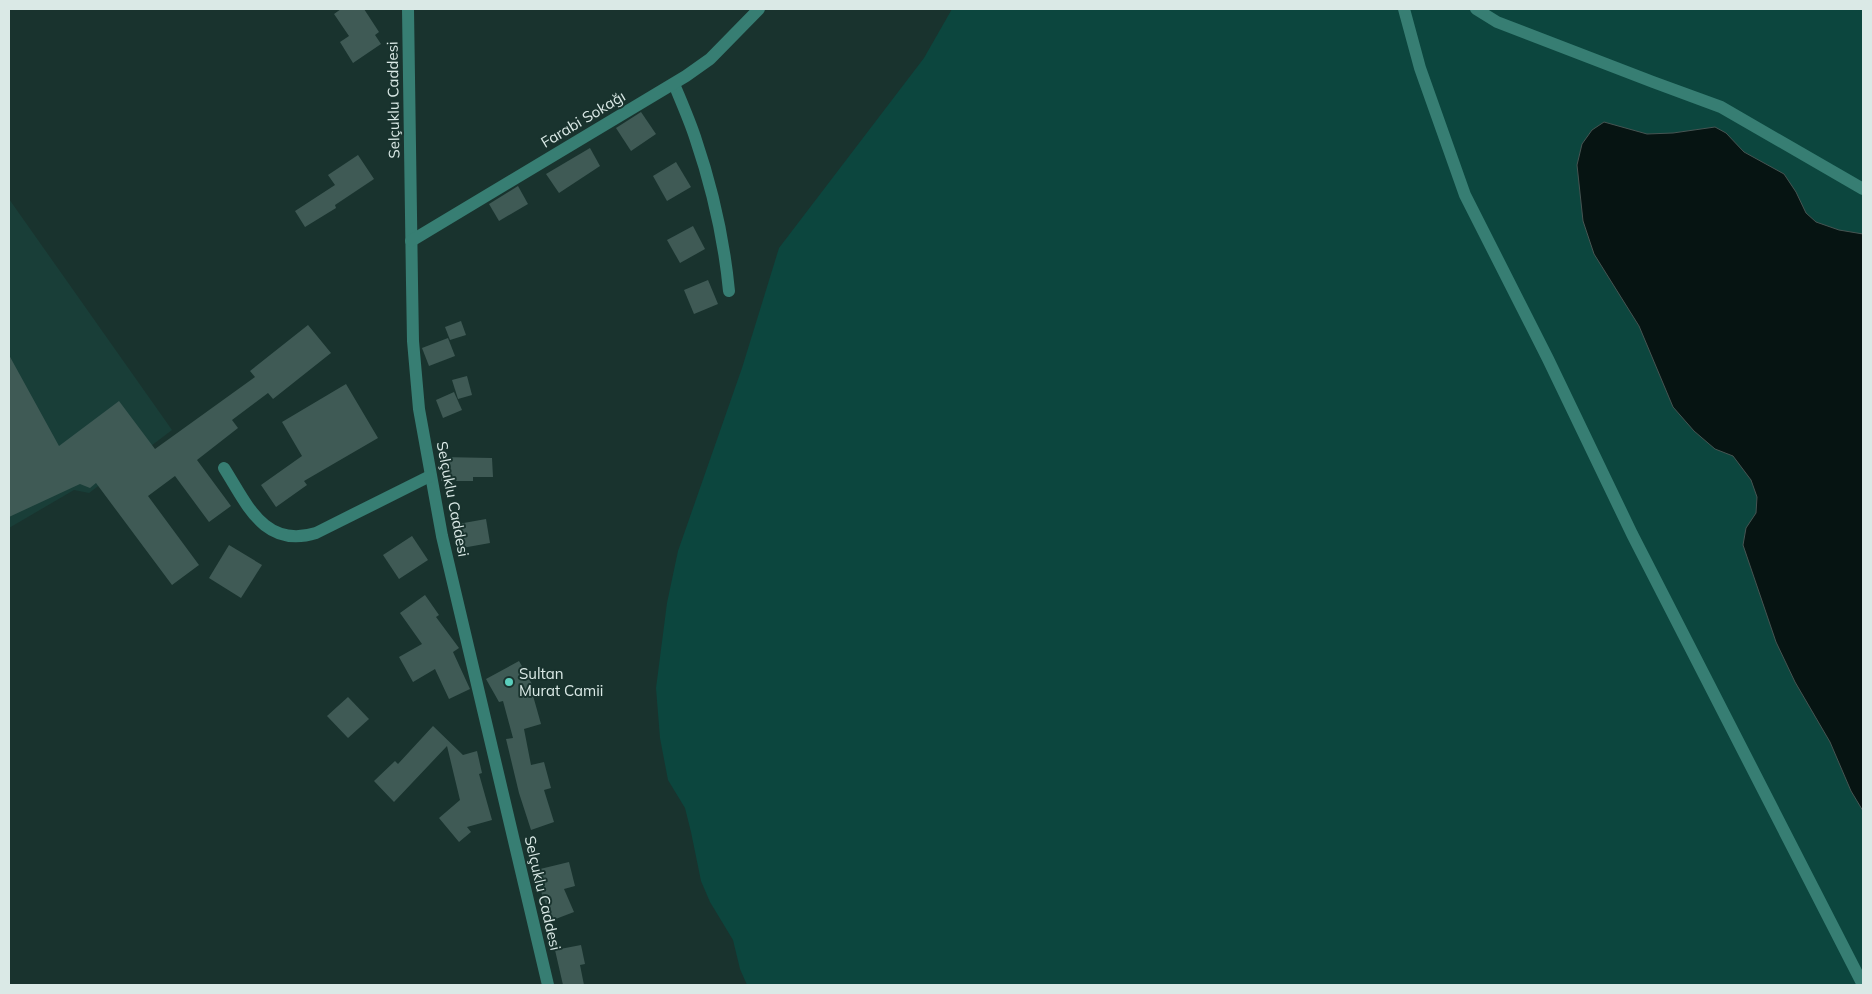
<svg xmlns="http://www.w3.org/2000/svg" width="1872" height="994" font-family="Mulish,sans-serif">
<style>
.built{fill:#193e38}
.green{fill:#0c463e}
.water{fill:#061412;stroke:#465452}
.building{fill:#3f5a55}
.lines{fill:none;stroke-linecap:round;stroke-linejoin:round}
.minor{stroke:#377e73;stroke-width:12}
.poi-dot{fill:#5bcebc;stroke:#19332e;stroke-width:2}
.labels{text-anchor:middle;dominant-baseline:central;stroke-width:4;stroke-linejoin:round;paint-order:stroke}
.street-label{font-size:15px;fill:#dae9e6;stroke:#19332e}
.poi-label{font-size:15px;fill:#dae9e6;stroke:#19332e;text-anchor:start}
</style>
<rect width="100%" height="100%" fill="#19332e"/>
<path class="built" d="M 9,199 L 172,430 L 89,493 L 74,490 L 9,528 Z"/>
<path class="green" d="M 952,9 L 1863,9 L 1863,985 L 747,985 L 740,969 L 733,940 L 710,902 L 701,881 L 691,832 L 685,808 L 668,780 L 660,738 L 656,688 L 667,603 L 678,551 L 742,368 L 779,248 L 924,58 Z"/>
<path class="water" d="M 1604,122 L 1647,134 L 1673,133 L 1715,127 L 1726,133 L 1744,152 L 1784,174 L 1796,192 L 1806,213 L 1816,222 L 1839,230 L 1863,234 L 1863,811 L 1851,791 L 1830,742 L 1795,682 L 1776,642 L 1743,545 L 1746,528 L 1756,513 L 1757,497 L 1751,480 L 1733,456 L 1715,449 L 1694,431 L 1673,407 L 1639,326 L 1594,254 L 1583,221 L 1577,165 L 1582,144 L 1592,130 Z"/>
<g class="building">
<path d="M 341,9 L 364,9 L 379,32 L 375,35 L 381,44 L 353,63 L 340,42 L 349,36 L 334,14 Z"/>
<path d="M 641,112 L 656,134 L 631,151 L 616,128 Z"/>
<path d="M 590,148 L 600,166 L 559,193 L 546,174 Z"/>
<path d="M 358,155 L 374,179 L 335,205 L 336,208 L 305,227 L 295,211 L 335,185 L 328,175 Z"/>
<path d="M 676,162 L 691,187 L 667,201 L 653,176 Z"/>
<path d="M 518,186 L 528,204 L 499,221 L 489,204 Z"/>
<path d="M 693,226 L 705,249 L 680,263 L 667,240 Z"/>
<path d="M 708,280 L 718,304 L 694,314 L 684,290 Z"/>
<path d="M 461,321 L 466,335 L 450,340 L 445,327 Z"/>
<path d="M 308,325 L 331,353 L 273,399 L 268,393 L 232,420 L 238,428 L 197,460 L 231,506 L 209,522 L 175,476 L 148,496 L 199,565 L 172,585 L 96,483 L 90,488 L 80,484 L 9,517 L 9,355 L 59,446 L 119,401 L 155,449 L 255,377 L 250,371 Z"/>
<path d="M 448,338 L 455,356 L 429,366 L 422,348 Z"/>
<path d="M 467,376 L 472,395 L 458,399 L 452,380 Z"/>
<path d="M 346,384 L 378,438 L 304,481 L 307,485 L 276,507 L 261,485 L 302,456 L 282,422 Z"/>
<path d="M 454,392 L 462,410 L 443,418 L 436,400 Z"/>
<path d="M 441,457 L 492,458 L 493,477 L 473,477 L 473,481 L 441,481 Z"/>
<path d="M 486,519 L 490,543 L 462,548 L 458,524 Z"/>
<path d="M 412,536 L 428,560 L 399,579 L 383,555 Z"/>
<path d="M 229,545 L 262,565 L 241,598 L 209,578 Z"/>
<path d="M 425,595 L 439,615 L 436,617 L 459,648 L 453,652 L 470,689 L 449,699 L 435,669 L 413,682 L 399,657 L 422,644 L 400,613 Z"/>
<path d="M 519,661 L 532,684 L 530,685 L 541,724 L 524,729 L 531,765 L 544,762 L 551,788 L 544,790 L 554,822 L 531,830 L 519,793 L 506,739 L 513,738 L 503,701 L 499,702 L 486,679 Z"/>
<path d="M 348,697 L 369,719 L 348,738 L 327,716 Z"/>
<path d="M 433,726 L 463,755 L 477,751 L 482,773 L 479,774 L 492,820 L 467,827 L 471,832 L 459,842 L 439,818 L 460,800 L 447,746 L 394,802 L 374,781 L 395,761 L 398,764 Z"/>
<path d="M 569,862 L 575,886 L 564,889 L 574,912 L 553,920 L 542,895 L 536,870 Z"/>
<path d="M 581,945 L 585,964 L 580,965 L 584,985 L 563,985 L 555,950 Z"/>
</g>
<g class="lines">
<g class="minor">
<path d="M 408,9 L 412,283 L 413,341 L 419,409 L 442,536 L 548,985"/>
<path d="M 1404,9 L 1420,68 L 1465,195 L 1548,359 L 1632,534 L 1863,985"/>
<path d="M 1476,9 L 1497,22 L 1653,82 L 1721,107 L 1863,189"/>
<path d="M 674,84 C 681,101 689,119 695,137 C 712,187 724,239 729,291"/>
<path d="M 411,241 L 686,76 L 710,59 L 759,9"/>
<path d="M 224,468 C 247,504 264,549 316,533 L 430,476"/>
</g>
</g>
<circle class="poi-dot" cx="509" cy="682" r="5"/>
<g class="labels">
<g class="street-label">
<text transform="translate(393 100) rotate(-91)">Selçuklu Caddesi</text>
<text transform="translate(583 119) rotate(-31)">Farabi Sokağı</text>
<text transform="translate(453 499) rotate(79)">Selçuklu Caddesi</text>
<text transform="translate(543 893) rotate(77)">Selçuklu Caddesi</text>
</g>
<g class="poi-label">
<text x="519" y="673">Sultan<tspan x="519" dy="17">Murat Camii</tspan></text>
</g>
</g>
<rect width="1872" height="994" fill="none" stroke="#dae9e6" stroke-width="20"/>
</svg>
